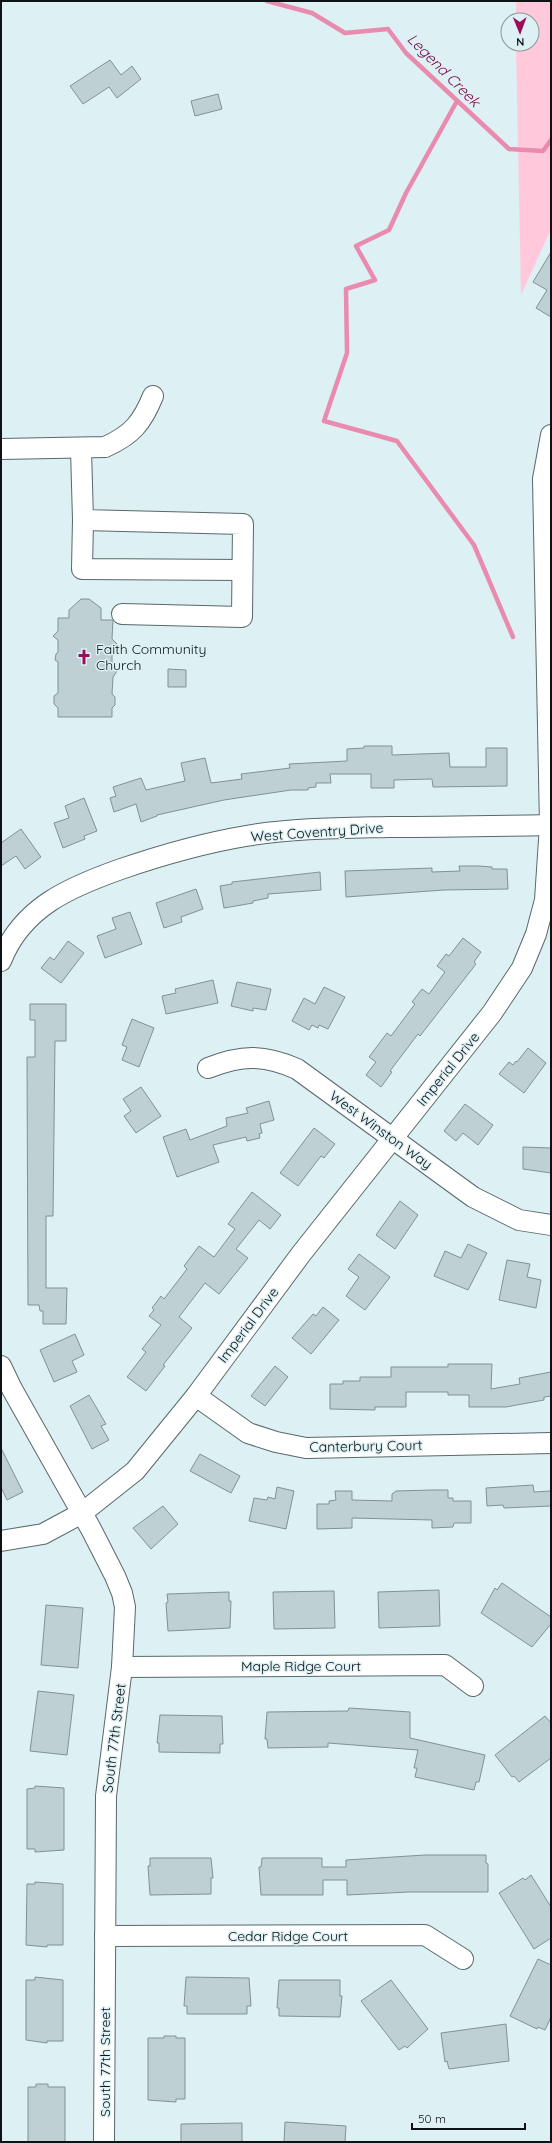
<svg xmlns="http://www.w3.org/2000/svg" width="552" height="2143" font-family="Quicksand,sans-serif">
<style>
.green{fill:#ffc9db}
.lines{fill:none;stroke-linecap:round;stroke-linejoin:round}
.stream{stroke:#e98baf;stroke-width:4.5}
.building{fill:#bed0d4;stroke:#819296}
.minor-casing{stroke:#58686b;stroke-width:22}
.minor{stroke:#fff;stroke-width:20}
.labels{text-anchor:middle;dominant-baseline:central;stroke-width:3;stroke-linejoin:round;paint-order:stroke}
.poi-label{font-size:14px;fill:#0d1315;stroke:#ddf0f4;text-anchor:start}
.street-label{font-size:14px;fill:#0d1315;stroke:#ddf0f4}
.water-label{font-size:15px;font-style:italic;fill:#790444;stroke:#ddf0f4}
</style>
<rect width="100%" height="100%" fill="#ddf0f4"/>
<path class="green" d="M 516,1 L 551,1 L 551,229 L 521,295 L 516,44 L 532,44 L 532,20 L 516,20 Z"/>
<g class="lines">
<g class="stream">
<path d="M 267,1 L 312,13 L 345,33 L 388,29 L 406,53 L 509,149 L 543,151 L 551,140"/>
<path d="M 457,101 L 406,193 L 389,230 L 356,246 L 375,280 L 346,289 L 347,353 L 324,421 L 397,441 L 474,545 L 513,637"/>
</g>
</g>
<g class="building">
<path d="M 110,60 L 121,75 L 132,66 L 141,79 L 117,98 L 109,87 L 83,104 L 70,86 Z"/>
<path d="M 218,94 L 222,109 L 195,116 L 191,101 Z"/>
<path d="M 551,252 L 551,317 L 536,308 L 547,290 L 533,282 Z"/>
<path d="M 81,599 L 89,599 L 101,608 L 101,620 L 113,620 L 112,639 L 117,644 L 112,648 L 112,668 L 117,671 L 113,677 L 112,694 L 115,697 L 115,705 L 112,708 L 112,717 L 58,717 L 58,708 L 54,704 L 54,696 L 58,693 L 58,662 L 55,660 L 56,654 L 58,652 L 58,640 L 53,636 L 58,631 L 58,618 L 69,618 L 69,610 Z"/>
<path d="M 168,669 L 186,670 L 186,687 L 168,687 Z"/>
<path d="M 364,746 L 392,746 L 392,755 L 449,753 L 450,767 L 486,767 L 486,748 L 507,748 L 507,786 L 433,787 L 432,779 L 394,780 L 394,788 L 371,788 L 371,774 L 330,774 L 331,783 L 316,783 L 316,787 L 308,788 L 308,790 L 291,790 L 224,800 L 157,815 L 157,816 L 141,822 L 136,804 L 114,812 L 110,798 L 116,796 L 113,787 L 141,778 L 146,790 L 185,781 L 181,763 L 205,758 L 211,783 L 242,779 L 241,774 L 290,768 L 289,764 L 347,761 L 347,749 L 364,748 Z"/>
<path d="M 84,798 L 97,831 L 84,836 L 85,839 L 63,848 L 54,823 L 69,818 L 65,806 Z"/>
<path d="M 21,829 L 41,857 L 25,869 L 16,856 L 1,866 L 1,843 Z"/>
<path d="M 459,866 L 480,866 L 492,867 L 492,869 L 507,869 L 508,889 L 444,890 L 346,897 L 345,871 L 432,868 L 432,872 L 460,871 Z"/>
<path d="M 320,872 L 321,890 L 268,894 L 268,898 L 253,901 L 253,903 L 224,908 L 220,886 L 232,884 L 232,882 Z"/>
<path d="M 196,889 L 203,909 L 181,917 L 182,922 L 164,928 L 156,903 Z"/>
<path d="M 130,912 L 142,944 L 105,958 L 97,936 L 116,929 L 112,918 Z"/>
<path d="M 463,938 L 481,952 L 474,962 L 476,964 L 420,1036 L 418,1034 L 390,1071 L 392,1072 L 381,1087 L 366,1075 L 376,1062 L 369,1057 L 387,1033 L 391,1036 L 415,1004 L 412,1002 L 422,989 L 429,994 L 445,972 L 437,966 L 446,954 L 449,956 Z"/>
<path d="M 68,941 L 84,953 L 61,983 L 41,968 L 50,957 L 54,960 Z"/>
<path d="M 213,980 L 218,1003 L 166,1014 L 162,996 L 176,993 L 175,989 Z"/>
<path d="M 237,982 L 271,989 L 266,1010 L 253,1008 L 253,1011 L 231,1006 Z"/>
<path d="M 324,987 L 345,997 L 328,1029 L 319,1025 L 318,1028 L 312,1025 L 309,1030 L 292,1021 L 304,998 L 315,1004 Z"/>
<path d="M 30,1004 L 66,1004 L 66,1041 L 55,1041 L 53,1216 L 46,1216 L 46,1288 L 67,1288 L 66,1324 L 43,1324 L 43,1311 L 40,1311 L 39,1305 L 28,1305 L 27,1057 L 35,1057 L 35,1020 L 30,1020 Z"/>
<path d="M 132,1019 L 154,1028 L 139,1067 L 122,1060 L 127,1047 L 122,1045 Z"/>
<path d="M 528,1048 L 546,1063 L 524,1093 L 499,1074 L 509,1062 L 513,1065 L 516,1061 L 517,1062 Z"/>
<path d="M 141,1087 L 161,1116 L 136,1133 L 124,1116 L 131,1111 L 123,1099 Z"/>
<path d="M 269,1101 L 274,1120 L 260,1124 L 262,1133 L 259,1134 L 260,1138 L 247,1141 L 246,1137 L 213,1145 L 219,1162 L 177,1177 L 163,1137 L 186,1129 L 190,1140 L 227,1126 L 226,1118 L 248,1113 L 246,1108 Z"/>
<path d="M 465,1104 L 493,1125 L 478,1145 L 463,1133 L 456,1141 L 444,1131 Z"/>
<path d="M 314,1128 L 335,1144 L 324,1158 L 321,1156 L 298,1186 L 280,1173 Z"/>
<path d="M 523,1147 L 551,1148 L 551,1173 L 523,1169 Z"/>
<path d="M 252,1192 L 281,1215 L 270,1229 L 259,1220 L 236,1249 L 248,1258 L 219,1294 L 205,1283 L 179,1317 L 192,1328 L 163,1365 L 165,1366 L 146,1391 L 127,1377 L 146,1352 L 142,1349 L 161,1325 L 149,1316 L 154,1310 L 152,1308 L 161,1296 L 164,1299 L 187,1269 L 184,1266 L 199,1246 L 214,1257 L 235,1229 L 228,1224 Z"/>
<path d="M 400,1201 L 418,1215 L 395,1249 L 376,1235 Z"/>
<path d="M 468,1244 L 487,1253 L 468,1290 L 434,1276 L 445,1251 L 461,1258 Z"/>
<path d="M 359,1254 L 390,1277 L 365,1310 L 346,1296 L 359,1277 L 348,1269 Z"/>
<path d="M 507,1260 L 530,1264 L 527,1277 L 541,1280 L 536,1308 L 499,1300 Z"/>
<path d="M 323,1307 L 339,1320 L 311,1354 L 292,1338 L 313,1314 L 316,1316 Z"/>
<path d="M 75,1334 L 84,1355 L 72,1361 L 77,1372 L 54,1382 L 40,1350 Z"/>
<path d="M 448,1364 L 492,1364 L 491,1389 L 520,1384 L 519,1378 L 551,1372 L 551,1396 L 544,1397 L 544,1400 L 506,1407 L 469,1407 L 469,1395 L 448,1395 L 448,1392 L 406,1392 L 406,1407 L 375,1407 L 375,1410 L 330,1409 L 330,1384 L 343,1384 L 343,1381 L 360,1381 L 360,1377 L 391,1377 L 391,1367 L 448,1367 Z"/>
<path d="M 275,1366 L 288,1377 L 265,1406 L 251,1396 Z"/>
<path d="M 89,1395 L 106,1424 L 101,1426 L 109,1440 L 92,1449 L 70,1406 Z"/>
<path d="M 1,1448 L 23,1492 L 7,1500 L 1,1487 Z"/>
<path d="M 200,1454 L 240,1476 L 231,1493 L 190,1471 Z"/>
<path d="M 533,1485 L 534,1492 L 551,1491 L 551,1506 L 504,1508 L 503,1505 L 487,1506 L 486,1488 Z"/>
<path d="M 277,1487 L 294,1491 L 286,1529 L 249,1521 L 254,1498 L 267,1500 L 268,1497 L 275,1499 Z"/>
<path d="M 431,1490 L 448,1490 L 448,1498 L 453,1498 L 453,1501 L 471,1501 L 471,1523 L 454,1523 L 453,1527 L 432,1528 L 432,1520 L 352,1518 L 352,1528 L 317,1529 L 317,1504 L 329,1504 L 329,1501 L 336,1500 L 335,1491 L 352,1491 L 352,1500 L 392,1501 L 392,1494 L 396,1491 Z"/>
<path d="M 163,1506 L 178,1524 L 151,1549 L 133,1528 Z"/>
<path d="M 502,1583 L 551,1617 L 551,1624 L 532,1647 L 481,1613 L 495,1588 L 497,1590 Z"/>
<path d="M 439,1590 L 440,1626 L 379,1628 L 378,1592 Z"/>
<path d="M 334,1591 L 335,1628 L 274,1629 L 273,1592 Z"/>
<path d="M 229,1592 L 229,1601 L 231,1601 L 230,1628 L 168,1631 L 166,1603 L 168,1602 L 167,1594 Z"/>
<path d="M 46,1605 L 83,1608 L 78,1668 L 41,1665 Z"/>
<path d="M 38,1691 L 74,1695 L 67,1755 L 30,1751 Z"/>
<path d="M 349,1708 L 410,1712 L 410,1738 L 485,1755 L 479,1782 L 476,1782 L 474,1790 L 415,1777 L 417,1768 L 414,1768 L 418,1750 L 328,1743 L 328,1747 L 268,1748 L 267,1739 L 265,1739 L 267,1712 L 348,1711 Z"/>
<path d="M 160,1715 L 222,1716 L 223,1744 L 220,1744 L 220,1753 L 159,1752 L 159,1743 L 157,1743 Z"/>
<path d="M 545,1716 L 551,1723 L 551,1758 L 519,1782 L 514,1776 L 512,1777 L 495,1755 Z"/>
<path d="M 35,1786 L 64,1788 L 64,1850 L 35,1852 L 35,1849 L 27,1849 L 27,1789 L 35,1788 Z"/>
<path d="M 425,1855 L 486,1855 L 486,1863 L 488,1864 L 488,1892 L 409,1892 L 347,1895 L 347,1880 L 323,1880 L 323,1895 L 261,1895 L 259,1867 L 261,1867 L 262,1858 L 322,1858 L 322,1867 L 346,1867 L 346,1860 Z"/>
<path d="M 150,1858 L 211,1858 L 213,1878 L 211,1878 L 211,1894 L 150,1895 L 148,1866 L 150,1866 Z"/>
<path d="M 531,1875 L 551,1907 L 551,1938 L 534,1949 L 499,1893 L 523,1878 L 525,1880 Z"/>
<path d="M 35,1882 L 63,1884 L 63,1945 L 47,1945 L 47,1947 L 26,1945 L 27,1884 L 35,1884 Z"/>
<path d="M 538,1959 L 551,1965 L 551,2017 L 545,2030 L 538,2027 L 537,2029 L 510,2016 Z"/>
<path d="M 35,1977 L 63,1980 L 63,2041 L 47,2041 L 47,2043 L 26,2040 L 26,1980 L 35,1980 Z"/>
<path d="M 186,1977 L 249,1978 L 251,2006 L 247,2006 L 247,2014 L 187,2014 L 187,2006 L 184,2006 Z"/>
<path d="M 279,1980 L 340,1980 L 340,1996 L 342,1996 L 340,2017 L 279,2016 L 279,2008 L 277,2008 Z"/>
<path d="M 391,1980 L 428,2029 L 407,2048 L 405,2046 L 399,2050 L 361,2001 Z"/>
<path d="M 506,2024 L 509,2061 L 449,2069 L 447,2061 L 445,2062 L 441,2033 Z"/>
<path d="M 164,2036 L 176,2036 L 176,2038 L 185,2038 L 185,2099 L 176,2099 L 176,2102 L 148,2100 L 148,2038 L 164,2038 Z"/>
<path d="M 36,2084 L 48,2084 L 48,2087 L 65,2087 L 65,2142 L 28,2142 L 28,2087 L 36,2087 Z"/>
<path d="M 285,2122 L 346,2126 L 345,2142 L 284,2142 Z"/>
<path d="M 242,2123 L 242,2142 L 181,2142 L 181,2124 Z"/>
</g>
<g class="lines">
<defs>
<g id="minor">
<path d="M 1,449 L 105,447 C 132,435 142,423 153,396"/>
<path d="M 81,449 L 83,520 L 243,524 L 242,617 L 122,614"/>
<path d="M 83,520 L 82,569 L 242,570"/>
<path d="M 1,961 C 22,907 70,887 121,869 C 162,855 204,843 246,836 C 293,828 341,828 388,827 C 442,827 497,826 551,825"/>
<path d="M 208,1068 C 241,1055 263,1054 297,1069 L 473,1197 L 519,1220 L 551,1225"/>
<path d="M 1,1366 L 12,1389 L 91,1529 L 115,1576 L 122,1593 L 125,1607 L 122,1667 L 106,1796 L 104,2142"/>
<path d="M 196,1396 L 248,1433 L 276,1442 L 306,1448 L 551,1443"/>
<path d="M 1,1541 L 43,1534 L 82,1513 L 135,1471 L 196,1396 L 301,1254 L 492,1013 L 522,968 L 536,934 L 545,900 L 550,825 L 543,479 L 551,435"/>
<path d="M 122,1667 L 445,1665 L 473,1686"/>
<path d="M 105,1936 L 425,1935 L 463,1959"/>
</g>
</defs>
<use href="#minor" class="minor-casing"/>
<use href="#minor" class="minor"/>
</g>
<defs>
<symbol id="church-bare" viewBox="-9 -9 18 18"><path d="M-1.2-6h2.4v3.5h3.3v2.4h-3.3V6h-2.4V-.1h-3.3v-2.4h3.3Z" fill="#9c0c5a" stroke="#ddf0f4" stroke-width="2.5" paint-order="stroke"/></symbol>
</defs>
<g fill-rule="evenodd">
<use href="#church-bare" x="73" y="646" width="22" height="22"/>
</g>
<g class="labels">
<g class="poi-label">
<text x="96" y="649">Faith Community<tspan x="96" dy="16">Church</tspan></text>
</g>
<g class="street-label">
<text transform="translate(317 832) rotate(-4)">West Coventry Drive</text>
<text transform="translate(448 1069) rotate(-51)">Imperial Drive</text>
<text transform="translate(381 1130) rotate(36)">West Winston Way</text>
<text transform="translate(248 1325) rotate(-53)">Imperial Drive</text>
<text transform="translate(366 1446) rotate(-1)">Canterbury Court</text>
<text x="301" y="1666">Maple Ridge Court</text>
<text transform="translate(114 1738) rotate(-83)">South 77th Street</text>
<text x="288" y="1936">Cedar Ridge Court</text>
<text transform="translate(105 2062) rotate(-90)">South 77th Street</text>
</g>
<g class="water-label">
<text transform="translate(444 70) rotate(45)">Legend Creek</text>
</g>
</g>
<rect width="552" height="2143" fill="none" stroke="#0d1315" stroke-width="4"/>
<g transform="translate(520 32) rotate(179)"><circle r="19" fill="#ddf0f4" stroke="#8a989b"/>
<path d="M0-3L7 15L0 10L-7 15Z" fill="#9c0c5a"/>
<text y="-6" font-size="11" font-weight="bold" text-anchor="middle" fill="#0d1315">N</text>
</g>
<path d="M412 2123v6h113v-6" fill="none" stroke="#0d1315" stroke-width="2"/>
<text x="418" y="2123" font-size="12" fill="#0d1315" stroke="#ddf0f4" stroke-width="3" paint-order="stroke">50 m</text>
</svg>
